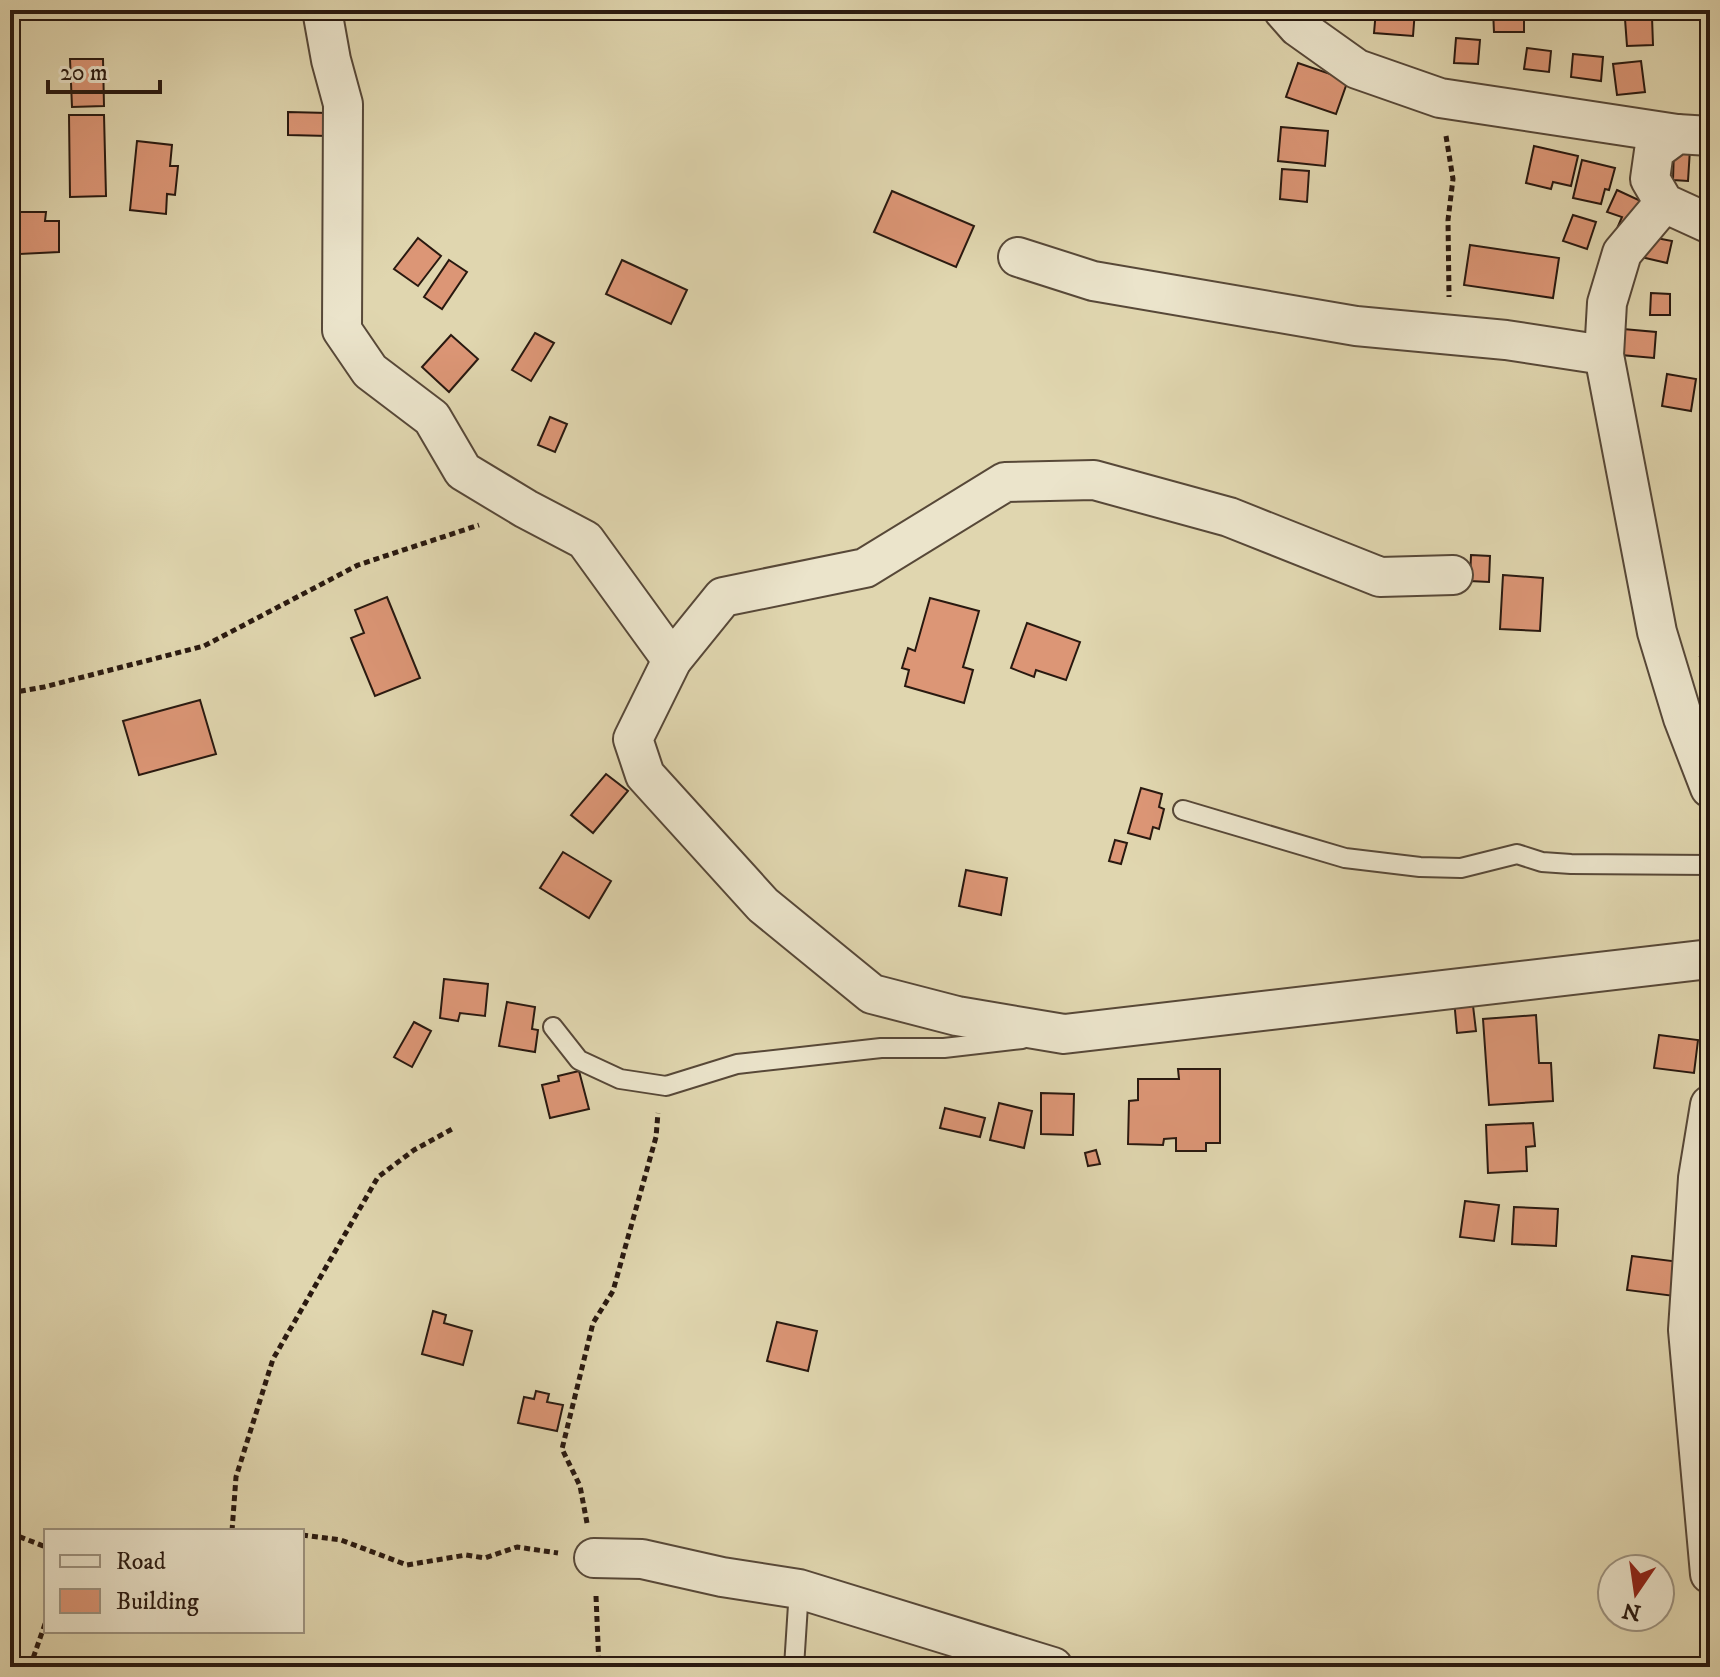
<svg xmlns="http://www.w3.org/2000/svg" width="1720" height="1677" font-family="'IM FELL DW Pica',serif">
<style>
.building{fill:#dc9676;stroke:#291910;stroke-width:2}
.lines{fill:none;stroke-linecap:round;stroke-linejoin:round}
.service-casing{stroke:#574838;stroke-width:22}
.minor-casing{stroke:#574838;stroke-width:42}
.path{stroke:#291910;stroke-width:5;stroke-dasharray:6 4;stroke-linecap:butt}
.service{stroke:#ebe4cb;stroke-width:18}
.minor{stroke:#ebe4cb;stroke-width:38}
</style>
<rect width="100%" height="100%" fill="#e0d6af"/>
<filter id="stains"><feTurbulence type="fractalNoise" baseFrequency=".0025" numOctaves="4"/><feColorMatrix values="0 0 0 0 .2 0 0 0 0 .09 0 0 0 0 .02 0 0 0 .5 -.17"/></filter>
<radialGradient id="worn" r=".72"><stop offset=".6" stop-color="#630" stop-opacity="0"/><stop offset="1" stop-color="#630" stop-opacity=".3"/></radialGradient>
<g class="building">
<path d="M 1376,10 L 1415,10 L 1413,36 L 1374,33 Z"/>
<path d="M 1493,10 L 1524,10 L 1524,32 L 1494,32 Z"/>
<path d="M 1691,10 L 1710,10 L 1710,18 L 1690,15 Z"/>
<path d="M 1652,17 L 1653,45 L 1627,46 L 1625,19 Z"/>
<path d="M 1456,38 L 1480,40 L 1478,64 L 1454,63 Z"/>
<path d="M 1527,48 L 1551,51 L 1549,72 L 1524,69 Z"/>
<path d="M 1573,54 L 1603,57 L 1601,81 L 1571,77 Z"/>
<path d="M 70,59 L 103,59 L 104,106 L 72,107 Z"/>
<path d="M 1641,61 L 1645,92 L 1617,95 L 1613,64 Z"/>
<path d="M 1298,63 L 1348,80 L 1336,114 L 1286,97 Z"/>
<path d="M 288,112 L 328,113 L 328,136 L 288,135 Z"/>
<path d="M 69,115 L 104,115 L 106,196 L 70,197 Z"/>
<path d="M 1281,127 L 1328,131 L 1325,166 L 1278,161 Z"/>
<path d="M 137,141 L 172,145 L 170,166 L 178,166 L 175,195 L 167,194 L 166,214 L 130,210 Z"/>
<path d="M 1534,146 L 1578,156 L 1571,186 L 1553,182 L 1551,189 L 1526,183 Z"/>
<path d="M 1674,148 L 1690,149 L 1688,181 L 1673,180 Z"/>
<path d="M 1708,157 L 1710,157 L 1710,196 L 1706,195 L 1709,180 L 1703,179 Z"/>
<path d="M 1582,160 L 1615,168 L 1609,190 L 1605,189 L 1601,204 L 1573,198 Z"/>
<path d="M 1282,169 L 1309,171 L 1307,202 L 1280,199 Z"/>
<path d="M 1617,190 L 1643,202 L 1616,231 L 1622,217 L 1607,212 Z"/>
<path d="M 892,191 L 974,226 L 956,267 L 874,232 Z"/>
<path d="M 19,212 L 46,212 L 45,221 L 59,221 L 59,252 L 20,254 Z"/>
<path d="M 1573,215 L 1596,222 L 1587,249 L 1563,241 Z"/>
<path d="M 1646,236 L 1672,241 L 1667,263 L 1641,257 Z"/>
<path d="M 418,238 L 441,256 L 418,286 L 394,269 Z"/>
<path d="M 1470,245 L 1559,258 L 1553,298 L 1464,285 Z"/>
<path d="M 449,260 L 467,272 L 442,309 L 424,297 Z"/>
<path d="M 622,260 L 687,290 L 671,324 L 606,294 Z"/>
<path d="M 1651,293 L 1670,294 L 1670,315 L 1650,315 Z"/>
<path d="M 1623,329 L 1656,332 L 1654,358 L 1621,355 Z"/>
<path d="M 535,333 L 554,343 L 531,381 L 512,370 Z"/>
<path d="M 451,335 L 478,359 L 449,392 L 422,367 Z"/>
<path d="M 1667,374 L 1696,379 L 1691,411 L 1662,406 Z"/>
<path d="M 550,417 L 567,424 L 555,452 L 538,445 Z"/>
<path d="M 1471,555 L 1490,556 L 1489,582 L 1470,581 Z"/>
<path d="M 1503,575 L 1543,578 L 1540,631 L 1500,629 Z"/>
<path d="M 387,597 L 420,678 L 375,696 L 351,638 L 364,633 L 355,610 Z"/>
<path d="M 930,598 L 979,611 L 963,667 L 973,670 L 964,703 L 905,686 L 909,670 L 902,668 L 908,648 L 915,651 Z"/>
<path d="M 1027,623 L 1080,642 L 1066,680 L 1036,670 L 1034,677 L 1011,668 Z"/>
<path d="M 1710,629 L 1710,659 L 1700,656 Z"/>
<path d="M 200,700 L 216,754 L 139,775 L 123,721 Z"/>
<path d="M 606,774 L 628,791 L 593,833 L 571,815 Z"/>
<path d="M 1141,788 L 1162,794 L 1159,807 L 1164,809 L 1159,829 L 1153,827 L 1150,839 L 1128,833 Z"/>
<path d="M 1115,840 L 1127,843 L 1121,864 L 1109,861 Z"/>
<path d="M 563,852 L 611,881 L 589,918 L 540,888 Z"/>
<path d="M 966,870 L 1007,878 L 1001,915 L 959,906 Z"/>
<path d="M 444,979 L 488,984 L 485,1016 L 460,1013 L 458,1021 L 440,1018 Z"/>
<path d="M 1472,997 L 1476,1031 L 1457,1033 L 1454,999 Z"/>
<path d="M 507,1002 L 535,1007 L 532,1029 L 538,1030 L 535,1052 L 499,1046 Z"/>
<path d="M 1536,1015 L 1539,1063 L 1551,1063 L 1553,1101 L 1489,1105 L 1483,1019 Z"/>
<path d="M 414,1022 L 431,1031 L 412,1067 L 394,1057 Z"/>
<path d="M 1659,1035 L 1698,1040 L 1694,1073 L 1654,1068 Z"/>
<path d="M 1178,1069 L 1220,1069 L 1220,1143 L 1206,1143 L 1206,1151 L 1176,1151 L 1176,1138 L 1164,1139 L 1163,1145 L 1128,1144 L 1129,1101 L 1138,1100 L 1138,1079 L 1179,1079 Z"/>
<path d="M 579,1071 L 589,1109 L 550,1118 L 542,1085 L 559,1081 L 558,1076 Z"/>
<path d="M 1041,1093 L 1074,1094 L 1073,1135 L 1041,1134 Z"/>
<path d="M 999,1103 L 1032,1111 L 1024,1148 L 990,1140 Z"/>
<path d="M 945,1108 L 985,1118 L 980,1137 L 940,1128 Z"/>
<path d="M 1533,1123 L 1535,1146 L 1526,1147 L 1527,1171 L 1488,1173 L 1486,1125 Z"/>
<path d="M 1096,1150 L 1100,1164 L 1088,1166 L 1085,1153 Z"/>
<path d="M 1465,1201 L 1499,1205 L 1494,1241 L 1460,1237 Z"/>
<path d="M 1514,1207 L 1558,1209 L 1556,1246 L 1512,1244 Z"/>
<path d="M 1632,1256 L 1680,1262 L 1674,1296 L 1627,1290 Z"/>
<path d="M 433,1311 L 446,1315 L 444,1323 L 472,1331 L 463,1365 L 422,1354 Z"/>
<path d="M 777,1322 L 817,1331 L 808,1371 L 767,1361 Z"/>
<path d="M 536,1391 L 549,1394 L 547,1402 L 563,1405 L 557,1431 L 518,1423 L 524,1397 L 534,1399 Z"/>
</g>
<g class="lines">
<defs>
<g id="service">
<path d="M 1183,810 L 1345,858 L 1420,867 L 1461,868 L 1517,854 L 1542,862 L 1571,864 L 1710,865"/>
<path d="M 553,1027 L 579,1060 L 620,1079 L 666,1086 L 737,1064 L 881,1048 L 944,1048 L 1022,1039"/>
<path d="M 794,1667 L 799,1589"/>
</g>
<g id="minor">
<path d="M 322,10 L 331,60 L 343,104 L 342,330 L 370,371 L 432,418 L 463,471 L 526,509 L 585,540 L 672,660"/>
<path d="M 1283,10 L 1298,27 L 1357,69 L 1440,98 L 1677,134"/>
<path d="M 1710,136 L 1677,134 L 1654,151 L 1650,179 L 1664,203 L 1710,224"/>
<path d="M 1664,203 L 1622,253 L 1607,303 L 1604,355 L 1657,632 L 1683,718 L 1710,788"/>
<path d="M 1018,257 L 1093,281 L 1356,326 L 1506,340 L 1604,355"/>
<path d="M 1453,575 L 1380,577 L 1229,517 L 1094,480 L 1005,482 L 865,568 L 723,597 L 672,660 L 633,739 L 645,775 L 763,905 L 872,994 L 957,1016 L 1064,1034 L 1710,959"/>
<path d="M 1710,1105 L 1698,1178 L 1688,1330 L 1710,1574"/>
<path d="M 594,1558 L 642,1559 L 722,1577 L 799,1589 L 1053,1667"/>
</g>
</defs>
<use href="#service" class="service-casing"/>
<use href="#minor" class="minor-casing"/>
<g class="path">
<path d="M 1173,10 L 1199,14 L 1213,10"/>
<path d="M 1446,136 L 1453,179 L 1448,220 L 1449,297"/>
<path d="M 10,693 L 44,687 L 204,646 L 358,565 L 479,525"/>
<path d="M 587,1523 L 580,1486 L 562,1449 L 593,1323 L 613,1291 L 656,1137 L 658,1113"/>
<path d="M 232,1531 L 236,1477 L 273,1359 L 378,1177 L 414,1150 L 454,1128"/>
<path d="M 10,1533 L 46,1547"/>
<path d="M 302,1535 L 341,1540 L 407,1565 L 466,1555 L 485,1558 L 517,1547 L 558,1553"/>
<path d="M 596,1596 L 599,1667"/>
<path d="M 30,1667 L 46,1621"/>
</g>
<use href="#service" class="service"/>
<use href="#minor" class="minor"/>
</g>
<rect width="1720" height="1677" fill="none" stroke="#e0d6af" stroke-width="40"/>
<rect x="12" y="12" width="1696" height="1653" fill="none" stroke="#291910" stroke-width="4"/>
<rect x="20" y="20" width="1680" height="1637" fill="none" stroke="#291910" stroke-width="2"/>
<rect x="44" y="1529" width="260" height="104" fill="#ebe4cb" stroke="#9d9380" stroke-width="2"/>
<rect x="60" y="1555" width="40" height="12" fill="#ebe4cb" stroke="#9d9380" stroke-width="2"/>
<text x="116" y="1569" font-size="24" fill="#291910">Road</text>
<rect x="60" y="1589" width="40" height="24" fill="#dc9676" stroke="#9d9380" stroke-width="2"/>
<text x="116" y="1609" font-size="24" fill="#291910">Building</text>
<g transform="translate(1636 1593) rotate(193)"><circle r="38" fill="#ebe4cb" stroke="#9d9380" stroke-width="2"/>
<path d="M0-6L14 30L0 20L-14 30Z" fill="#8f2418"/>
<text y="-12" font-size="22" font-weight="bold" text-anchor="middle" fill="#291910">N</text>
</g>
<path d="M48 80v12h112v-12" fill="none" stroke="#291910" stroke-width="4"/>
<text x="60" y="80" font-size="24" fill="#291910" stroke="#ebe4cb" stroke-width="6" paint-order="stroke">20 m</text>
<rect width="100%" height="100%" filter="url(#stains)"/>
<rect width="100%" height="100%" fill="url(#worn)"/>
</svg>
